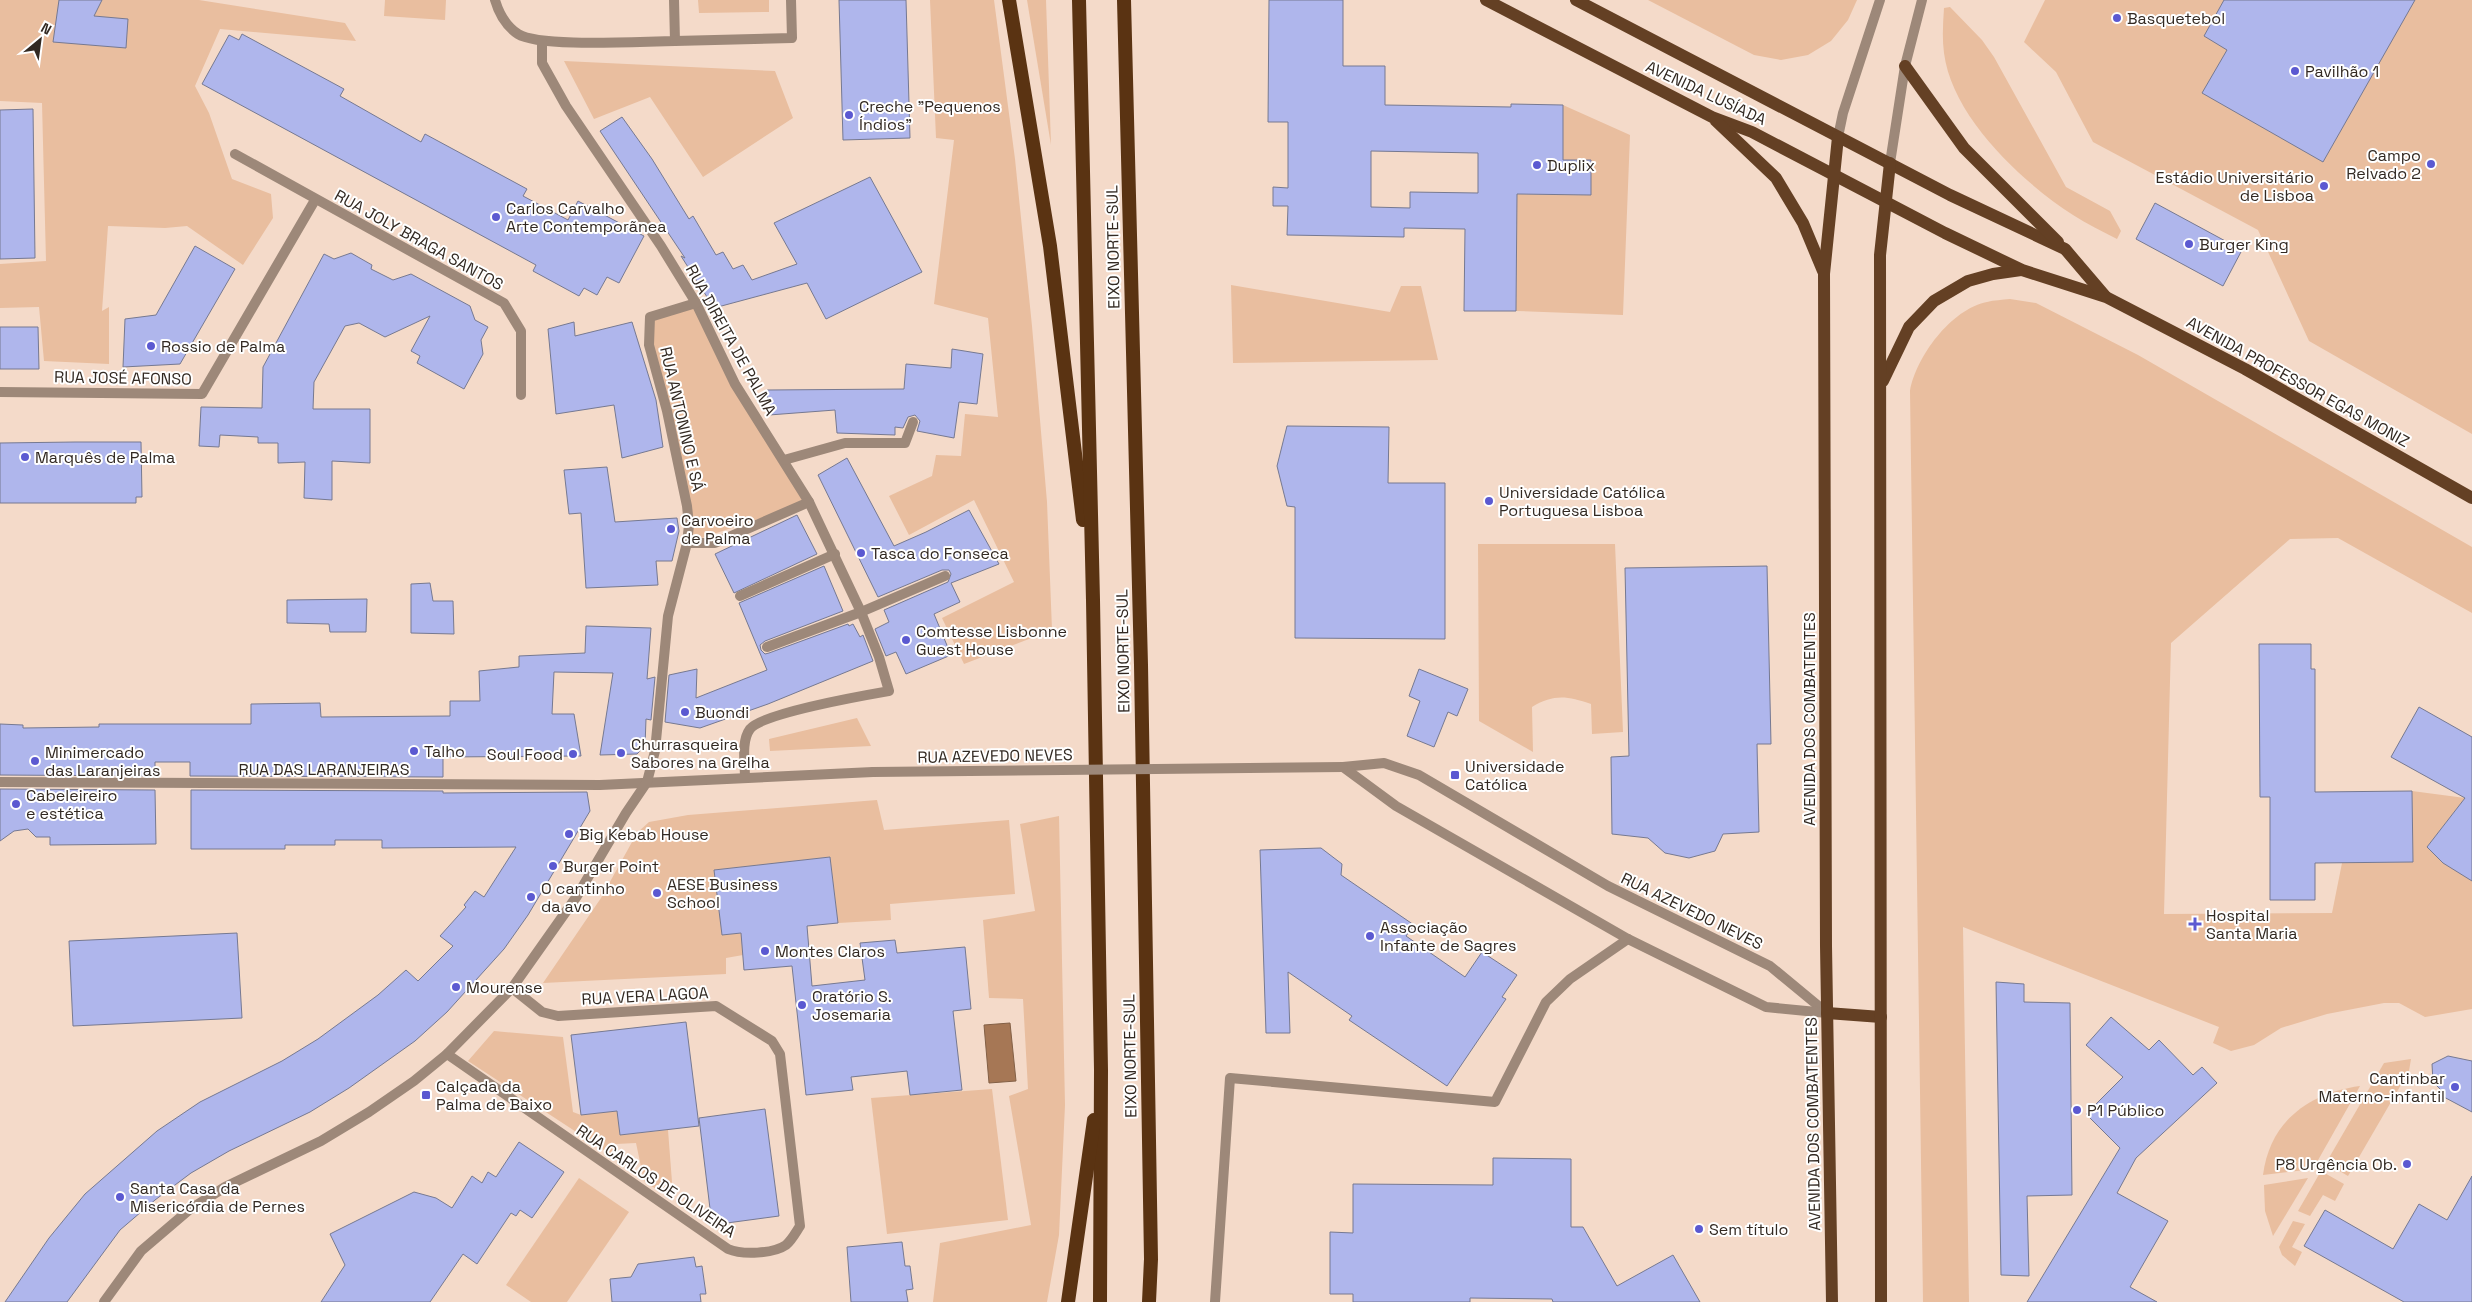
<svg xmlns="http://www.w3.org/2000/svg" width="2472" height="1302" font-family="'Space Grotesk',sans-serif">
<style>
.green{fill:#e9be9f}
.water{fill:#a67755;stroke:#836046}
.building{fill:#afb6ec;stroke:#767991;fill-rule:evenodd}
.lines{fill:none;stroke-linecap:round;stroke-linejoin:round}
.minor{stroke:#9d8879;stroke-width:10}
.primary{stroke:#644024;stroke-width:12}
.trunk{stroke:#5a3312;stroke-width:14}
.minor-bridge{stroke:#9d8879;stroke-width:10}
.poi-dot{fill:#5b59d1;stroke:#fff;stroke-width:2}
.labels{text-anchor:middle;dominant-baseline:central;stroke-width:4;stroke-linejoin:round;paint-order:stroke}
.poi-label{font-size:16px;fill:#322922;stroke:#fff;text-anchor:start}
.street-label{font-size:16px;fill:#322922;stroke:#fff}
</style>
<rect width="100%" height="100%" fill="#f4dac9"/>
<g class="green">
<path d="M 0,0 L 199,0 L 345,23 L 356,41 L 220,29 L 195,86 L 209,113 L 232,179 L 271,194 L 273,218 L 243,265 L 187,226 L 165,228 L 108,226 L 102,311 L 109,307 L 109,364 L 44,361 L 39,307 L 0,308 L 0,264 L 46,261 L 42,103 L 0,101 Z"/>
<path d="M 385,0 L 446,0 L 445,20 L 384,16 Z"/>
<path d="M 698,0 L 769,0 L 769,12 L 699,13 Z"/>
<path d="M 930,0 L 994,0 L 1015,159 L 1032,326 L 1047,502 L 1052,630 L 964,664 L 942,618 L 1014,582 L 974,500 L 909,535 L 889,496 L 932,476 L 936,455 L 961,456 L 965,414 L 998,417 L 988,318 L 934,304 L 954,140 L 936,138 Z"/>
<path d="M 1027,0 L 1046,0 L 1051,145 Z"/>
<path d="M 1648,0 L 1857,0 L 1848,20 L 1831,41 L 1808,55 L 1781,60 L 1754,55 Z"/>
<path d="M 2045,0 L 2472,0 L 2472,434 L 2309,341 L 2258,230 L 2093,142 L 2056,72 L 2024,42 Z"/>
<path d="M 1950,7 L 1982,40 L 1994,57 L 2066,187 L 2110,211 L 2121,231 L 2117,239 C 2102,231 2087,224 2073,215 C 2022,182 1952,117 1944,53 C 1942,38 1943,23 1944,8 Z"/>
<path d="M 564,61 L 775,71 L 793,118 L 703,177 L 650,97 L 594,119 Z"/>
<path d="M 1563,105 L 1630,135 L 1623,315 L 1516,311 L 1517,225 L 1498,194 L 1591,195 L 1591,160 L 1561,160 Z"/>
<path d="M 1231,285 L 1390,312 L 1401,286 L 1421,286 L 1438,360 L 1233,363 Z"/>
<path d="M 2010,299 L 2036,303 L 2138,355 L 2472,547 L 2472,613 L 2338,538 L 2290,539 L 2171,643 L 2164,914 L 2332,913 L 2342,863 L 2413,862 L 2412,791 L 2465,798 L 2427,847 L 2443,863 L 2472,877 L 2472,1009 L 2425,1017 L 2399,1003 L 2384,1003 L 2327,1014 L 2281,1028 L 2254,1045 L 2231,1051 L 2213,1043 L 2219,1027 L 1963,927 L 1969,1302 L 1923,1302 L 1910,391 C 1916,357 1951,309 1987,302 C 1994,300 2002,300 2010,299 Z"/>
<path d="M 696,303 L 735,384 L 809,502 L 687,543 L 689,525 L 649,345 L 650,317 Z"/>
<path d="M 1478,544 L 1615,544 L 1623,732 L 1592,734 L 1591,704 C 1567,696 1554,694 1532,707 L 1533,752 L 1479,721 Z"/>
<path d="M 857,718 L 871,746 L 770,751 L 769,739 Z"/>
<path d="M 877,800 L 884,830 L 1009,820 L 1015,894 L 890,904 L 891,920 L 838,923 L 830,857 L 715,870 L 722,935 L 742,933 L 743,955 L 726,958 L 726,974 L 543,983 L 601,898 L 637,833 L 649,822 L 688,815 Z"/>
<path d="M 1059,816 L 1065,1105 L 1059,1235 L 1047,1302 L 933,1302 L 940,1243 L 1031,1225 L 1009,1096 L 1028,1089 L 1023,999 L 989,998 L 983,920 L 1035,911 L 1020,824 Z"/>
<path d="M 494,1031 L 563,1037 L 573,1112 L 581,1115 L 617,1111 L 620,1135 L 668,1130 L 672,1182 L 666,1190 L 659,1191 L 644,1181 L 636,1143 L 616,1144 L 616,1158 L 468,1061 Z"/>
<path d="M 2411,1059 L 2409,1071 L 2348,1176 L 2326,1163 L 2384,1063 Z"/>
<path d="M 2360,1086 L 2313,1169 L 2263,1175 C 2270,1121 2309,1093 2360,1086 Z"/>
<path d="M 992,1089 L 1008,1220 L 887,1234 L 871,1098 Z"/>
<path d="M 2321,1171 L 2344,1184 L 2335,1201 L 2323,1195 L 2310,1216 L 2298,1211 Z"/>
<path d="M 579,1178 L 629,1212 L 567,1302 L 531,1302 L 506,1285 Z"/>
<path d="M 2308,1178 L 2273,1236 L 2265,1211 L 2264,1185 Z"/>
<path d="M 2293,1221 L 2305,1224 L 2292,1247 L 2302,1252 L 2295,1266 L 2282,1255 L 2279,1247 Z"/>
</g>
<path class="water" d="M 1010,1023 L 1016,1081 L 989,1083 L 984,1025 Z"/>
<g class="building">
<path d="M 59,0 L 102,0 L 94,16 L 128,19 L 126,48 L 53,42 Z"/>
<path d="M 839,0 L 906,0 L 910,138 L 843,140 Z"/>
<path d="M 1269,0 L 1343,0 L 1343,66 L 1385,66 L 1385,105 L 1511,107 L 1511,104 L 1563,105 L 1563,160 L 1591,160 L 1591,195 L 1517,194 L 1516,311 L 1464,311 L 1465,229 L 1404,228 L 1404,237 L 1287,235 L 1288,206 L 1273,206 L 1273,187 L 1288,188 L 1288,122 L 1268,122 ZM 1371,151 L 1478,153 L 1478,193 L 1410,192 L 1410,208 L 1371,207 Z"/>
<path d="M 2224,0 L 2415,0 L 2323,162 L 2202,93 L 2227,50 L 2204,36 Z"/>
<path d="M 242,34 L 344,89 L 340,96 L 421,142 L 425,134 L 527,189 L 523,196 L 568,220 L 578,201 L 644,236 L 619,283 L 607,277 L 597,295 L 584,288 L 579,296 L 533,271 L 536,265 L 202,84 L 229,35 L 239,40 Z"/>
<path d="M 33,109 L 35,258 L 0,259 L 0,110 Z"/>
<path d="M 622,117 L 652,159 L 689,219 L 693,216 L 716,255 L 723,252 L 733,269 L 743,265 L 752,280 L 797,264 L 774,223 L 870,177 L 922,272 L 826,319 L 807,283 L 714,308 L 681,256 L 685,258 L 600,131 Z"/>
<path d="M 2155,203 L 2242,250 L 2223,286 L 2136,239 Z"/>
<path d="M 195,246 L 235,269 L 180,364 L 123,367 L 125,319 L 156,315 Z"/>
<path d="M 351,253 L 372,265 L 371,269 L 393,280 L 411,274 L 470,306 L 475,320 L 488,327 L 481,340 L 483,354 L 464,389 L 417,363 L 420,356 L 411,351 L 430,316 L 385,337 L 359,323 L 345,326 L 314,382 L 313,409 L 370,409 L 370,463 L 332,461 L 332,500 L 304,498 L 305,462 L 278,463 L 278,443 L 258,443 L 258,437 L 220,435 L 219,447 L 199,446 L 201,407 L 262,408 L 263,367 L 324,254 L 334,259 Z"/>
<path d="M 574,322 L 575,336 L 632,322 L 656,400 L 663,447 L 622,458 L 614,405 L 556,414 L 548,329 Z"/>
<path d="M 0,327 L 38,327 L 39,369 L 0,369 Z"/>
<path d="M 952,349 L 983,354 L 977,404 L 959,402 L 954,438 L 917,431 L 920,421 L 915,415 L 908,417 L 903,428 L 895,427 L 895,435 L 837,433 L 835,410 L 769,415 L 767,390 L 904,389 L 906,364 L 951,368 Z"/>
<path d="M 1287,426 L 1389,427 L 1388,483 L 1445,483 L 1445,639 L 1295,638 L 1295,507 L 1287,506 L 1277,466 Z"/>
<path d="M 75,442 L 141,442 L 142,497 L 136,497 L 136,503 L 0,503 L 0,443 Z"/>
<path d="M 847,458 L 894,546 L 926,532 L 969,510 L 999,564 L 951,583 L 960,602 L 934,614 L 951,655 L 906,674 L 896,652 L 886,656 L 875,629 L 889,622 L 884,610 L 948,582 L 951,574 L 949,570 L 942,570 L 878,597 L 818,475 Z"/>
<path d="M 607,467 L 615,522 L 677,518 L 679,531 L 672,561 L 656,561 L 658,585 L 586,588 L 581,513 L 569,514 L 564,470 Z"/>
<path d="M 797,515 L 817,554 L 734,593 L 715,554 Z"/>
<path d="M 824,566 L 843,611 L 765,641 L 760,645 L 761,650 L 765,654 L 769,653 L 848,624 L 849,626 L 853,624 L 860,637 L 863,635 L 873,661 L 768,704 L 700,728 L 665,722 L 669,675 L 697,669 L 696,698 L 767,670 L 739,603 Z"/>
<path d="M 1767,566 L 1771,744 L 1757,744 L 1759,832 L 1723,834 L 1715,851 L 1689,858 L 1665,853 L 1648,838 L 1612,834 L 1611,757 L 1629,756 L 1625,568 Z"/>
<path d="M 430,583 L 433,601 L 453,601 L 454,634 L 411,633 L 411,584 Z"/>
<path d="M 367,599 L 366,632 L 330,632 L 329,624 L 287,623 L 287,600 Z"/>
<path d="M 586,626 L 651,628 L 647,679 L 655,677 L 651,720 L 646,719 L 645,746 L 637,754 L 600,755 L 613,673 L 554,672 L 552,714 L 574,714 L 581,756 L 443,757 L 443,777 L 190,776 L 190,762 L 155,762 L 155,776 L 0,775 L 0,724 L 23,725 L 23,728 L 99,727 L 99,724 L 251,724 L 251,704 L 320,703 L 321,717 L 450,716 L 450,701 L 480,701 L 479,671 L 519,667 L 519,656 L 585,653 Z"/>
<path d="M 2259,644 L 2311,644 L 2311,669 L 2315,669 L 2315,792 L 2412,791 L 2413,862 L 2315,863 L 2315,900 L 2270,900 L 2270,797 L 2260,797 Z"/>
<path d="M 1419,669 L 1468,689 L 1457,716 L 1448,712 L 1434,747 L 1407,736 L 1420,701 L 1409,696 Z"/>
<path d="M 2419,707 L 2472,737 L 2472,881 L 2443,863 L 2427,847 L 2465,798 L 2391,757 Z"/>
<path d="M 0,789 L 155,790 L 156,844 L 50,845 L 50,837 L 36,837 L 28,829 L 14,831 L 0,841 Z"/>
<path d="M 191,790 L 443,791 L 443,793 L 587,792 L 590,811 L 528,915 L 504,949 L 447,1012 L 415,1041 L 349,1088 L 310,1112 L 229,1151 L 191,1173 L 155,1200 L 120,1230 L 67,1302 L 5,1302 L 49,1238 L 85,1194 L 157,1131 L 200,1102 L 282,1061 L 318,1039 L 378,995 L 406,970 L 418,981 L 453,946 L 440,936 L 466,907 L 464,905 L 475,891 L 484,897 L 516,847 L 382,848 L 382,840 L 335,840 L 335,845 L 285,845 L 285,849 L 191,849 Z"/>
<path d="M 1321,848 L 1342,864 L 1341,875 L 1414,925 L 1406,936 L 1465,977 L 1482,952 L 1517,975 L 1502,997 L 1506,999 L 1447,1086 L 1349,1020 L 1352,1016 L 1288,972 L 1290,1033 L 1266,1033 L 1260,850 Z"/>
<path d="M 830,857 L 838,923 L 807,926 L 812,986 L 865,980 L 860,943 L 895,940 L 897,953 L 965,947 L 971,1009 L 953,1011 L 962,1090 L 910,1095 L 907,1071 L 851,1077 L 853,1090 L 806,1095 L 792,966 L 744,970 L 741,933 L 722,935 L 714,870 Z"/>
<path d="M 237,933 L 242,1018 L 73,1026 L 69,941 Z"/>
<path d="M 1996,982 L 2024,984 L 2024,1002 L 2070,1003 L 2072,1195 L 2027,1196 L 2029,1276 L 2001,1275 Z"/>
<path d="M 2111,1017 L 2149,1050 L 2159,1040 L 2193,1075 L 2202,1067 L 2217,1083 L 2136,1158 L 2117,1193 L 2168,1221 L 2130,1287 L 2157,1302 L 2027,1302 L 2120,1148 L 2086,1114 L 2123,1077 L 2086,1045 Z"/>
<path d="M 686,1022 L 699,1126 L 620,1135 L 617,1111 L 581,1115 L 571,1035 Z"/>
<path d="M 2448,1056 L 2472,1061 L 2472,1112 L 2442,1096 L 2442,1091 L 2433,1082 L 2432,1064 Z"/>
<path d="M 765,1109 L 779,1216 L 712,1225 L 699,1118 Z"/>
<path d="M 519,1142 L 564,1172 L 532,1218 L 520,1210 L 516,1216 L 511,1213 L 477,1264 L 463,1254 L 430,1302 L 321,1302 L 345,1265 L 330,1234 L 414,1192 L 436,1198 L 452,1208 L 472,1176 L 482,1183 L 488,1172 L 496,1177 Z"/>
<path d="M 1493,1158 L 1571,1159 L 1571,1227 L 1583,1227 L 1617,1286 L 1673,1255 L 1700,1302 L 1553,1302 L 1552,1299 L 1470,1298 L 1470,1302 L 1353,1302 L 1353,1294 L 1330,1294 L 1330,1232 L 1353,1233 L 1353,1184 L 1493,1185 Z"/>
<path d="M 2472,1176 L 2472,1302 L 2404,1302 L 2304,1246 L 2325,1210 L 2393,1249 L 2419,1204 L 2447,1220 Z"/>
<path d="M 902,1242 L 905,1266 L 910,1266 L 913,1289 L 906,1290 L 908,1302 L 851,1302 L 847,1247 Z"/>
<path d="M 694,1257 L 696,1267 L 702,1266 L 706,1294 L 700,1294 L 701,1302 L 612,1302 L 610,1279 L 631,1277 L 638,1264 Z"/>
</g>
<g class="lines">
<g class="minor">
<path d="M 495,0 C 499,14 506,26 518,34 C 540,48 644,41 675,41 L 674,0"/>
<path d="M 675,41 L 792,38 L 791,0"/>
<path d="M 542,42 L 542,63 L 566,106 L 661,246 L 696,303 L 735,384 L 809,502 L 861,612 L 879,657 L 889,691 C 866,695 762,713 750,729 C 741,741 745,763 745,778"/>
<path d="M 1838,137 L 1843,113 L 1880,0"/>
<path d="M 235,154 L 504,303 L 521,331 L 521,395"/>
<path d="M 1890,163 L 1905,66 L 1922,0"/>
<path d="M 0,392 L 202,394 L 315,200"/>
<path d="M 784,460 L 845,443 L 905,443 L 913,422"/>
<path d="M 687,543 L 715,543 L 809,502"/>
<path d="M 740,596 L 835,554"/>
<path d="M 767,647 L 861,612 L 945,576"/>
<path d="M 1343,767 L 1384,763 L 1419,775 L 1608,886 L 1770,966 L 1827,1013"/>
<path d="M 1343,767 L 1396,806 L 1628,939 L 1766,1007 L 1827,1013"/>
<path d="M 0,782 L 600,785 L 873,772"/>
<path d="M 447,1054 L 728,1249 C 742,1255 773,1254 786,1245 C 792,1240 796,1232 800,1226 L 780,1054 L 772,1041 L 716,1006 L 558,1016 L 542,1012 L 512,988"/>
<path d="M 104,1302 L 141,1251 L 189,1210 L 225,1187 L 321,1141 L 369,1112 L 414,1081 L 447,1054 L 512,988 L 577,896 L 626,813 L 647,782 L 655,751 L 668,616 L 687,543 L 689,525 L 687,506 L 667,411 L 649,345 L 650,317 L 696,303"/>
<path d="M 1215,1302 L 1230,1078 L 1495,1102 L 1546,1002 L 1570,979 L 1628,939"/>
</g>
<g class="primary">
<path d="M 1486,0 L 1712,117 L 1752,132 L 1945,233 L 2022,270 L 2106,297 L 2245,369 L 2472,498"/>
<path d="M 1576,0 L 1950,195 L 2065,249 L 2105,296"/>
<path d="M 1905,66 L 1964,148 L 2058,242"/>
<path d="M 1716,121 L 1776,178 L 1803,223 L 1823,271"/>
<path d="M 1883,381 L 1909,327 L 1934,301 L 1968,281 L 1993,274 L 2021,270"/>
<path d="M 1827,1013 L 1881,1017"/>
<path d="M 1832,1302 L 1826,946 L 1824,274 L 1838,137"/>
<path d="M 1881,1302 L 1880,255 L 1890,163"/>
</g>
<g class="trunk">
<path d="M 1009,0 L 1050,246 L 1083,520"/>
<path d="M 1079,0 L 1093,600 L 1101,1070 L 1100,1302"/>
<path d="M 1124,0 L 1141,665 L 1151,1259 L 1149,1302"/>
<path d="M 1068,1302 L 1094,1120"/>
</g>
<path class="minor-bridge" d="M 873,772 L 1343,767"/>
</g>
<g class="poi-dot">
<circle cx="2117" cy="18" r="5"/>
<circle cx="2295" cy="71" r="5"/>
<circle cx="849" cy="115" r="5"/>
<circle cx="2431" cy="164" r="5"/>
<circle cx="1537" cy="165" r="5"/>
<circle cx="2324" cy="186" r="5"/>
<circle cx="496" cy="217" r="5"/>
<circle cx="2189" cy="244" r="5"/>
<circle cx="151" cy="346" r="5"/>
<circle cx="25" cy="457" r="5"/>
<circle cx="1489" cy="501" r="5"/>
<circle cx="671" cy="529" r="5"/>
<circle cx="861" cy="553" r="5"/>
<circle cx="906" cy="640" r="5"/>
<circle cx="685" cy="712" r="5"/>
<circle cx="414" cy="751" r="5"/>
<circle cx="621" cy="753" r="5"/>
<circle cx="573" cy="754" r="5"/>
<circle cx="35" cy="761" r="5"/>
<rect x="1450" y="770" width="10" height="10" rx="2.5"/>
<circle cx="16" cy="804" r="5"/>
<circle cx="569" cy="834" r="5"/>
<circle cx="553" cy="866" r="5"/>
<circle cx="657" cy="893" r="5"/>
<circle cx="531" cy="897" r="5"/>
<path d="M2192.5 916.5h5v5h5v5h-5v5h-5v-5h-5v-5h5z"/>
<circle cx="1370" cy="936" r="5"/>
<circle cx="765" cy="951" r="5"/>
<circle cx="456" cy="987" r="5"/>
<circle cx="802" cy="1005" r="5"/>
<circle cx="2455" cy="1087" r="5"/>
<rect x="421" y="1090" width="10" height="10" rx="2.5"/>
<circle cx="2077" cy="1110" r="5"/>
<circle cx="2407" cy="1164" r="5"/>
<circle cx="120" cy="1197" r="5"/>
<circle cx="1699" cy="1229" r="5"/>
</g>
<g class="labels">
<g class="poi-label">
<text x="2127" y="18">Basquetebol</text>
<text x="2305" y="71">Pavilhão 1</text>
<text x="859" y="106">Creche "Pequenos<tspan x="859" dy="18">Índios"</tspan></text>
<text x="2421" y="155" text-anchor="end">Campo<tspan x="2421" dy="18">Relvado 2</tspan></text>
<text x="1547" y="165">Duplix</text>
<text x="2314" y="177" text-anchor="end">Estádio Universitário<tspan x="2314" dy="18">de Lisboa</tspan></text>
<text x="506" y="208">Carlos Carvalho<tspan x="506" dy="18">Arte Contemporãnea</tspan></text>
<text x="2199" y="244">Burger King</text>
<text x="161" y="346">Rossio de Palma</text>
<text x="35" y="457">Marquês de Palma</text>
<text x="1499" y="492">Universidade Católica<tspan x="1499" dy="18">Portuguesa Lisboa</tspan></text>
<text x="681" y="520">Carvoeiro<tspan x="681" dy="18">de Palma</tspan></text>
<text x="871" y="553">Tasca do Fonseca</text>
<text x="916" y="631">Comtesse Lisbonne<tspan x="916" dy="18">Guest House</tspan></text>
<text x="695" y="712">Buondi</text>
<text x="631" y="744">Churrasqueira<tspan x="631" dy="18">Sabores na Grelha</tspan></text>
<text x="424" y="751">Talho</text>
<text x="45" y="752">Minimercado<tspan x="45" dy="18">das Laranjeiras</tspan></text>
<text x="563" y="754" text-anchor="end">Soul Food</text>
<text x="1465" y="766">Universidade<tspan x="1465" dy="18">Católica</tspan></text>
<text x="26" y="795">Cabeleireiro<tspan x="26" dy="18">e estética</tspan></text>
<text x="579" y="834">Big Kebab House</text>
<text x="563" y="866">Burger Point</text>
<text x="667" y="884">AESE Business<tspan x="667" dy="18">School</tspan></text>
<text x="541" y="888">O cantinho<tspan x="541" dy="18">da avo</tspan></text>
<text x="2206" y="915">Hospital<tspan x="2206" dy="18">Santa Maria</tspan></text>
<text x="1380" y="927">Associação<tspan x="1380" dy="18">Infante de Sagres</tspan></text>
<text x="775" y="951">Montes Claros</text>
<text x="466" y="987">Mourense</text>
<text x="812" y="996">Oratório S.<tspan x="812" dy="18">Josemaria</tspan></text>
<text x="2445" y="1078" text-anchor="end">Cantinbar<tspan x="2445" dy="18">Materno-infantil</tspan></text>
<text x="436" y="1086">Calçada da<tspan x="436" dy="18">Palma de Baixo</tspan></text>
<text x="2087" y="1110">P1 Público</text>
<text x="2397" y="1164" text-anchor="end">P8 Urgência Ob.</text>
<text x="130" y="1188">Santa Casa da<tspan x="130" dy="18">Misericórdia de Pernes</tspan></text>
<text x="1709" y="1229">Sem título</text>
</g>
<g class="street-label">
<text transform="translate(1706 93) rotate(25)">AVENIDA LUSÍADA</text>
<text transform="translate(419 240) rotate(29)">RUA JOLY BRAGA SANTOS</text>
<text transform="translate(1113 247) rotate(-91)">EIXO NORTE-SUL</text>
<text transform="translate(731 340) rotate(61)">RUA DIREITA DE PALMA</text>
<text transform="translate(123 378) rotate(1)">RUA JOSÉ AFONSO</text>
<text transform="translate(2298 382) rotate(29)">AVENIDA PROFESSOR EGAS MONIZ</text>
<text transform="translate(682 419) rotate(77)">RUA ANTONINO E SÁ</text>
<text transform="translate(1123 651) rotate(-91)">EIXO NORTE-SUL</text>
<text transform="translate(1809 719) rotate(-90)">AVENIDA DOS COMBATENTES</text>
<text transform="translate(995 756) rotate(-1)">RUA AZEVEDO NEVES</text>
<text x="324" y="769">RUA DAS LARANJEIRAS</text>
<text transform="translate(1692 911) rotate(26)">RUA AZEVEDO NEVES</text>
<text transform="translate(645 996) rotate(-3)">RUA VERA LAGOA</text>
<text transform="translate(1130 1056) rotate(-91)">EIXO NORTE-SUL</text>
<text transform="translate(1813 1124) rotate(-91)">AVENIDA DOS COMBATENTES</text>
<text transform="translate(656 1181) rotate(34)">RUA CARLOS DE OLIVEIRA</text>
</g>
</g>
<g transform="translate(40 40) rotate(29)" stroke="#ffffff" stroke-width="4" paint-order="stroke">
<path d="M0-4L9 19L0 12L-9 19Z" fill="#322922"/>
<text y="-8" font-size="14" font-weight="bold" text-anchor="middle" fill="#322922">N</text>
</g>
</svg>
